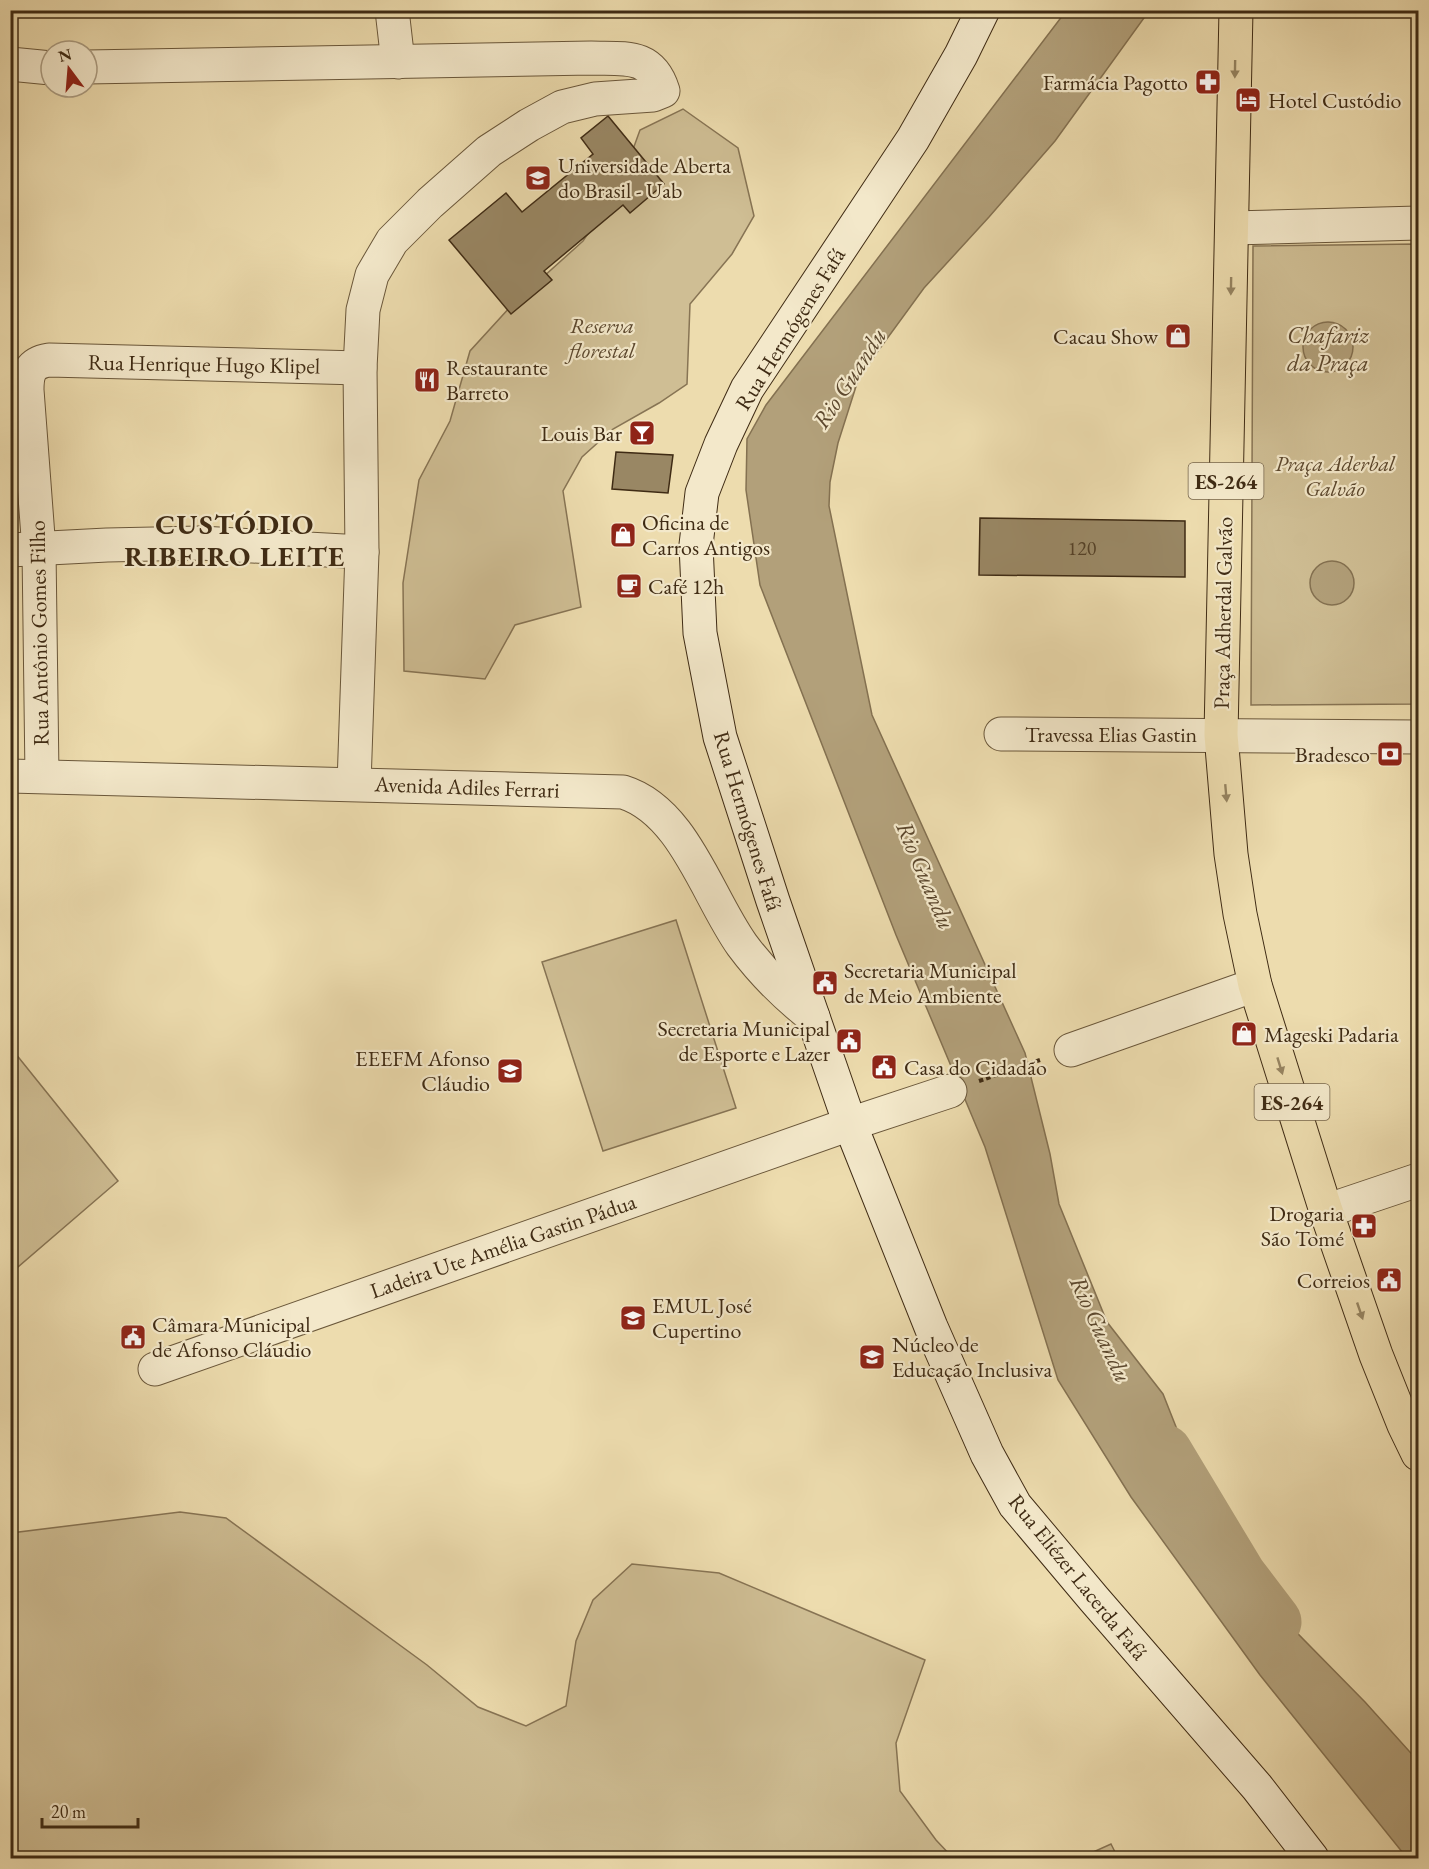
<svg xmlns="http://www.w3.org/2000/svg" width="1429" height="1869" font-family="'EB Garamond',serif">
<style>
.green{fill:#cfbe94;stroke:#877454;stroke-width:1.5}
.water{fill:#b2a07a;stroke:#847151;stroke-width:1.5}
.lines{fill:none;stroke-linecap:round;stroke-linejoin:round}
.river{stroke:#b2a07a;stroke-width:57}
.building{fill:#998764;stroke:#3f2b14;stroke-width:1.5}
.street-casing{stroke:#6a573a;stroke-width:35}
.secondary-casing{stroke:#3f2b14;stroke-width:35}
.primary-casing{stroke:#3f2b14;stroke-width:35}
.path{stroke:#3f2b14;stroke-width:4;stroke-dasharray:4.5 3;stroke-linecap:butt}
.street{stroke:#f3e8ca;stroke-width:33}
.secondary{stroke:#f3e8ca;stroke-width:33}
.primary{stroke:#eddcae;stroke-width:33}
.oneway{fill:#968461}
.labels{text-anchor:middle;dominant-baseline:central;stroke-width:4.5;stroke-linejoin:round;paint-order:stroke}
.number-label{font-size:20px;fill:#564228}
.shield{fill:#f3e8ca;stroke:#75644b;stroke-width:1.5}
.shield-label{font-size:21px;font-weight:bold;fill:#3f2b14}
.poi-label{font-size:22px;fill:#3f2b14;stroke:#f3e8ca;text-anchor:start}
.park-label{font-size:22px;font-style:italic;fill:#5c482e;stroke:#f3e8ca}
.street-label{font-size:22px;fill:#3f2b14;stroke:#f3e8ca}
.water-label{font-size:24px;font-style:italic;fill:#5c482e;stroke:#f3e8ca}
.district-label{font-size:28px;font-weight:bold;letter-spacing:1.5px;fill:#3f2b14;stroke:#f3e8ca}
</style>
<rect width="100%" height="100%" fill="#eddcae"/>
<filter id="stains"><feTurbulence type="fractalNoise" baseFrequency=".00333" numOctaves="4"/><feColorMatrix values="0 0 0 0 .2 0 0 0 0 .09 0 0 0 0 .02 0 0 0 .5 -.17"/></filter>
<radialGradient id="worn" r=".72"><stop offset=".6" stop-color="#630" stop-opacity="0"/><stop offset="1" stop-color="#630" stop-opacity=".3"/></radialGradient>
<g class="green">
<path d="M 683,109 L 738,148 L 754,216 L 732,254 L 690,304 L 687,384 L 659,403 L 613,429 L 582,457 L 563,491 L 581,607 L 515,625 L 485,679 L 404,671 L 403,583 L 419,480 L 450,421 L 470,351 L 511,306 L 583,241 L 619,188 L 640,130 Z"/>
<path d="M 1418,244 L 1418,704 L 1251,705 L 1253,246 Z"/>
<path d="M 676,920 L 736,1108 L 603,1151 L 542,962 Z"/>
<path d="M 11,1048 L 118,1181 L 11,1273 L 10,1273 Z"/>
<path d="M 180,1512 L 226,1518 L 427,1665 L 478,1707 L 526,1726 L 566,1706 L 576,1641 L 593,1600 L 632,1564 L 719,1573 L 925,1660 L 896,1743 L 900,1791 L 936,1840 L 953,1858 L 11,1858 L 11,1533 Z"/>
<path d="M 1111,1844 L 1118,1858 L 1080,1858 Z"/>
</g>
<g class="water">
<path d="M 1066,11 L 1149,11 L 1055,141 L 989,217 L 924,288 L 859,377 L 838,443 L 830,482 L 829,506 L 872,715 L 1025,1053 L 1050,1154 L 1059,1204 L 1107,1322 L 1163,1394 L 1180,1437 L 1210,1537 L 1245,1580 L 1365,1702 L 1418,1761 L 1418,1858 L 1407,1858 L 1260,1675 L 1131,1497 L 1058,1380 L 985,1147 L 896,935 L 760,585 L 746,490 L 747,439 L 766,405 Z"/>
<circle cx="1328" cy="347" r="25"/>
<circle cx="1332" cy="583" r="22"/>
</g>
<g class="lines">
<path class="river" d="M 1164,1453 L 1238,1576 L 1273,1622"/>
</g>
<g class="building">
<path d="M 608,116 L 664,184 L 630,213 L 623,205 L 544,271 L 552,280 L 511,314 L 449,240 L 506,193 L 522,212 L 593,154 L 581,138 Z"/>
<path d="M 616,452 L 673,455 L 668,493 L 612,489 Z"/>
<path d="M 980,518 L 1185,521 L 1185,577 L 979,575 Z"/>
</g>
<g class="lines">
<defs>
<g id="street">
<path d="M 392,10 L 398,62"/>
<path d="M 10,64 L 51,68"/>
<path d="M 87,67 L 591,58 C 625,59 651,53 663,91 L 653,95 L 595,99 L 562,107 L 529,125 L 489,151 L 430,203 L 392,241 L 372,275 L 363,310 L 360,368 L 362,552 L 354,784"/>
<path d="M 1232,228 L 1418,223"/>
<path d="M 10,550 L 107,545 L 200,543 L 362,552"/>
<path d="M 1001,734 L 1418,737"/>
<path d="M 10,776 L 623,792 C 684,811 707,896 742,945 C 762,972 786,996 813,1017"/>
<path d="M 42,776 L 39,550 L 27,390 C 27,373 30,363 49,360 L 360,368"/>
<path d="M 1071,1050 L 1255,985"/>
<path d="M 1326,1211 L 1418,1180"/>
<path d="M 155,1369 L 850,1124 L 950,1091"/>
</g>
<path id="secondary" d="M 983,10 L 961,55 L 913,139 L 747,389 L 721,444 L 702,493 L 696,545 L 700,633 L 720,737 L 773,901 L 813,1017 L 850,1124 L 931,1327 L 987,1454 L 1015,1505 L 1094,1599 L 1257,1787 L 1312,1858"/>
<path id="primary" d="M 1236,10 L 1221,735 L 1231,854 L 1240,914 L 1255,985 L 1326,1211 L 1376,1355 L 1404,1425 L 1418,1454"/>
</defs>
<use href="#street" class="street-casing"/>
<use href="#secondary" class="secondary-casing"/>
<use href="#primary" class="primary-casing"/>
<path class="path" d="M 979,1081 L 1040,1060"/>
<use href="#street" class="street"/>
<use href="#secondary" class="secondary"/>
<use href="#primary" class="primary"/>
</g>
<defs><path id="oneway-solid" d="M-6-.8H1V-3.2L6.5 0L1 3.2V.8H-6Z" transform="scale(1.5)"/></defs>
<g class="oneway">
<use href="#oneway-solid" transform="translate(1235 69) rotate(91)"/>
<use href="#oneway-solid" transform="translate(1231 286) rotate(91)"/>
<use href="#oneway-solid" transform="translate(1226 793) rotate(85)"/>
<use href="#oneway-solid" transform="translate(1280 1066) rotate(73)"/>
<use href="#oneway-solid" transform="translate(1360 1311) rotate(71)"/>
</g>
<defs>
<symbol id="pharmacy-square" viewBox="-11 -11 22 22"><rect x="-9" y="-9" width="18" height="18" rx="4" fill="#8f2418" stroke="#f3e8ca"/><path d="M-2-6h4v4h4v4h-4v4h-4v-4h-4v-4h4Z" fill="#fff"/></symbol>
<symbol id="hotel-square" viewBox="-11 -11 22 22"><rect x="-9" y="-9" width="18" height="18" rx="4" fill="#8f2418" stroke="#f3e8ca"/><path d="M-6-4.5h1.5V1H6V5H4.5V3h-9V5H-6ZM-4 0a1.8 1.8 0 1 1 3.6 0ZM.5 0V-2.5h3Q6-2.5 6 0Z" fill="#fff"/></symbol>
<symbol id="university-square" viewBox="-11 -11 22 22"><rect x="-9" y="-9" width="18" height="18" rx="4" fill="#8f2418" stroke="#f3e8ca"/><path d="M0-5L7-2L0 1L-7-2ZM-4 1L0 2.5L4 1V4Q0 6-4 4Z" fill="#fff"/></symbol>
<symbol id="shop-square" viewBox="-11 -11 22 22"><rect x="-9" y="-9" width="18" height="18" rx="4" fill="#8f2418" stroke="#f3e8ca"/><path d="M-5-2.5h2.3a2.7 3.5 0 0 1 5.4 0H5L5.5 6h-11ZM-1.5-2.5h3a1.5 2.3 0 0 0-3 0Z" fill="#fff"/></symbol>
<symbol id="restaurant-square" viewBox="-11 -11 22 22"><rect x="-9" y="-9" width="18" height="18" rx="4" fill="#8f2418" stroke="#f3e8ca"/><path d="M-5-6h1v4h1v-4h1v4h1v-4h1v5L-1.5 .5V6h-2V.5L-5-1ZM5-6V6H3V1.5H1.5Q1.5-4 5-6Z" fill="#fff"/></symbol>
<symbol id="bar-square" viewBox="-11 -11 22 22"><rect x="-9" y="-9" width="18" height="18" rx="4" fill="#8f2418" stroke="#f3e8ca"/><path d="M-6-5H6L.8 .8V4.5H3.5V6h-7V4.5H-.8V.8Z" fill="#fff"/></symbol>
<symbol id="cafe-square" viewBox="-11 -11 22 22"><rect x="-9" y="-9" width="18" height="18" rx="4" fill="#8f2418" stroke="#f3e8ca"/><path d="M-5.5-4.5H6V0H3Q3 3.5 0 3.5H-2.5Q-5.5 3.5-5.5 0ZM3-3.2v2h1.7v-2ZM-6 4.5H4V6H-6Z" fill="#fff"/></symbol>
<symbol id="bank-square" viewBox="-11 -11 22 22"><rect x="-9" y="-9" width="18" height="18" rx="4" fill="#8f2418" stroke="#f3e8ca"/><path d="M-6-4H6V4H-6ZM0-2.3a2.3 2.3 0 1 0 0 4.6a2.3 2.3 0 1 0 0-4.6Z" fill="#fff"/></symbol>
<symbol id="civic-square" viewBox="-11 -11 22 22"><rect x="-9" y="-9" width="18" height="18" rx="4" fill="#8f2418" stroke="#f3e8ca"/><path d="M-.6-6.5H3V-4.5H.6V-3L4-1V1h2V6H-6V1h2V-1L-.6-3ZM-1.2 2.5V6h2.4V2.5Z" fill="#fff"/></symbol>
<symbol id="school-square" viewBox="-11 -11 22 22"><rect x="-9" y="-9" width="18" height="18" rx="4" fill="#8f2418" stroke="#f3e8ca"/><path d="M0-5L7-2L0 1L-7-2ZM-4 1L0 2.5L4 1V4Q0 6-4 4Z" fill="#fff"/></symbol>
</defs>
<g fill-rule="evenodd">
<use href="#pharmacy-square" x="1193" y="67" width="30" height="30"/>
<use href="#hotel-square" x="1233" y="85" width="30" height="30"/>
<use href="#university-square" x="523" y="163" width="30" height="30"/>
<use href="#shop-square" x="1163" y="321" width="30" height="30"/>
<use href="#restaurant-square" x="412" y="365" width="30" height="30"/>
<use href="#bar-square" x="627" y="418" width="30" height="30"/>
<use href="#shop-square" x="608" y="520" width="30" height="30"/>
<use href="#cafe-square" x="614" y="571" width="30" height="30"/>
<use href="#bank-square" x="1375" y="739" width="30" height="30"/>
<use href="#civic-square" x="810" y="968" width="30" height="30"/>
<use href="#shop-square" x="1229" y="1019" width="30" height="30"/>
<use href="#civic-square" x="834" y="1026" width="30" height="30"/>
<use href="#civic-square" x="869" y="1052" width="30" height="30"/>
<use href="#school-square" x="495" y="1056" width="30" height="30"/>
<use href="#pharmacy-square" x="1349" y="1211" width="30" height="30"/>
<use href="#civic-square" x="1374" y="1265" width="30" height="30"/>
<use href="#school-square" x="618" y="1303" width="30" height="30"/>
<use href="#civic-square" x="118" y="1322" width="30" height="30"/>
<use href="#school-square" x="857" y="1342" width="30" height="30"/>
</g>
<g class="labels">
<g class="number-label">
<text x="1082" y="548">120</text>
</g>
<g class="shield">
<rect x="1188.5" y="463" width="75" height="36" rx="4.5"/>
<rect x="1254.5" y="1084" width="75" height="36" rx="4.5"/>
</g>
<g class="shield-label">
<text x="1226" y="481">ES-264</text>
<text x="1292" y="1102">ES-264</text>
</g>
<g class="poi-label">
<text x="1188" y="82" text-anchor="end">Farmácia Pagotto</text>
<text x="1268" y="100">Hotel Custódio</text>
<text x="558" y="165">Universidade Aberta<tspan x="558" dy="25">do Brasil - Uab</tspan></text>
<text x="1158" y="336" text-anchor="end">Cacau Show</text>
<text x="446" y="367">Restaurante<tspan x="446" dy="25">Barreto</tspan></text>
<text x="622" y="433" text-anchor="end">Louis Bar</text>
<text x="642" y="522">Oficina de<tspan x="642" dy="25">Carros Antigos</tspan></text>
<text x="648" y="586">Café 12h</text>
<text x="1370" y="754" text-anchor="end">Bradesco</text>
<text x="844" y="970">Secretaria Municipal<tspan x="844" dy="25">de Meio Ambiente</tspan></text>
<text x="830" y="1028" text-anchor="end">Secretaria Municipal<tspan x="830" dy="25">de Esporte e Lazer</tspan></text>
<text x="1264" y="1034">Mageski Padaria</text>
<text x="490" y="1058" text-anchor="end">EEEFM Afonso<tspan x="490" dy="25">Cláudio</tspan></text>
<text x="904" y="1067">Casa do Cidadão</text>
<text x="1344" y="1213" text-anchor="end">Drogaria<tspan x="1344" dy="25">São Tomé</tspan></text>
<text x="1370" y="1280" text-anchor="end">Correios</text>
<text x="652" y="1305">EMUL José<tspan x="652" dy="25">Cupertino</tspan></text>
<text x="152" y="1324">Câmara Municipal<tspan x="152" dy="25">de Afonso Cláudio</tspan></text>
<text x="892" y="1344">Núcleo de<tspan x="892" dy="25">Educação Inclusiva</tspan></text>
</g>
<g class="park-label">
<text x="602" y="325">Reserva<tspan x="602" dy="25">florestal</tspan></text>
<text x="1335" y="463">Praça Aderbal<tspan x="1335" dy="25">Galvão</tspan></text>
</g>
<g class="street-label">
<text transform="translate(790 329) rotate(-58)">Rua Hermógenes Fafá</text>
<text transform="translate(204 364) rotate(1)">Rua Henrique Hugo Klipel</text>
<text transform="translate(1223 613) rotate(-89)">Praça Adherdal Galvão</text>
<text transform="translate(39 633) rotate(-91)">Rua Antônio Gomes Filho</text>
<text x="1111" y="734">Travessa Elias Gastin</text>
<text transform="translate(467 787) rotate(2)">Avenida Adiles Ferrari</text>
<text transform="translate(748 821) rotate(73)">Rua Hermógenes Fafá</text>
<text transform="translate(503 1246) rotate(-19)">Ladeira Ute Amélia Gastin Pádua</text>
<text transform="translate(1078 1577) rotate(51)">Rua Eliézer Lacerda Fafá</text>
</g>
<g class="water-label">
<text x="1328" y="334">Chafariz<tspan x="1328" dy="28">da Praça</tspan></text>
<text transform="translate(849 378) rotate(-57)">Rio Guandu</text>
<text transform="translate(926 875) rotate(67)">Rio Guandu</text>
<text transform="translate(1101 1329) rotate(65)">Rio Guandu</text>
</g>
<g class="district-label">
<text x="235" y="524">CUSTÓDIO<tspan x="235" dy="32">RIBEIRO LEITE</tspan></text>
</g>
</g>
<rect width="1429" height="1869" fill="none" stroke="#eddcae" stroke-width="36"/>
<rect x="12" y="12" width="1405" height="1845" fill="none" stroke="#3f2b14" stroke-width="3"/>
<rect x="18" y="18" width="1393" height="1833" fill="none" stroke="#3f2b14" stroke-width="1.5"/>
<g transform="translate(69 69) rotate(344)"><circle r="28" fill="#f3e8ca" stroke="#ab9c81" stroke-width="1.5"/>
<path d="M0-4.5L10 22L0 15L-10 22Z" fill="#8f2418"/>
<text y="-9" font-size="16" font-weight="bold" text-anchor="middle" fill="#3f2b14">N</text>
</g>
<path d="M42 1818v9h96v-9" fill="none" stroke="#3f2b14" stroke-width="3"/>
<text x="51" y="1818" font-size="18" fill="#3f2b14" stroke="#f3e8ca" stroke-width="4.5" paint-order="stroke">20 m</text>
<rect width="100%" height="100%" filter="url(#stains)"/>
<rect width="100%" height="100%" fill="url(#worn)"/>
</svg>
